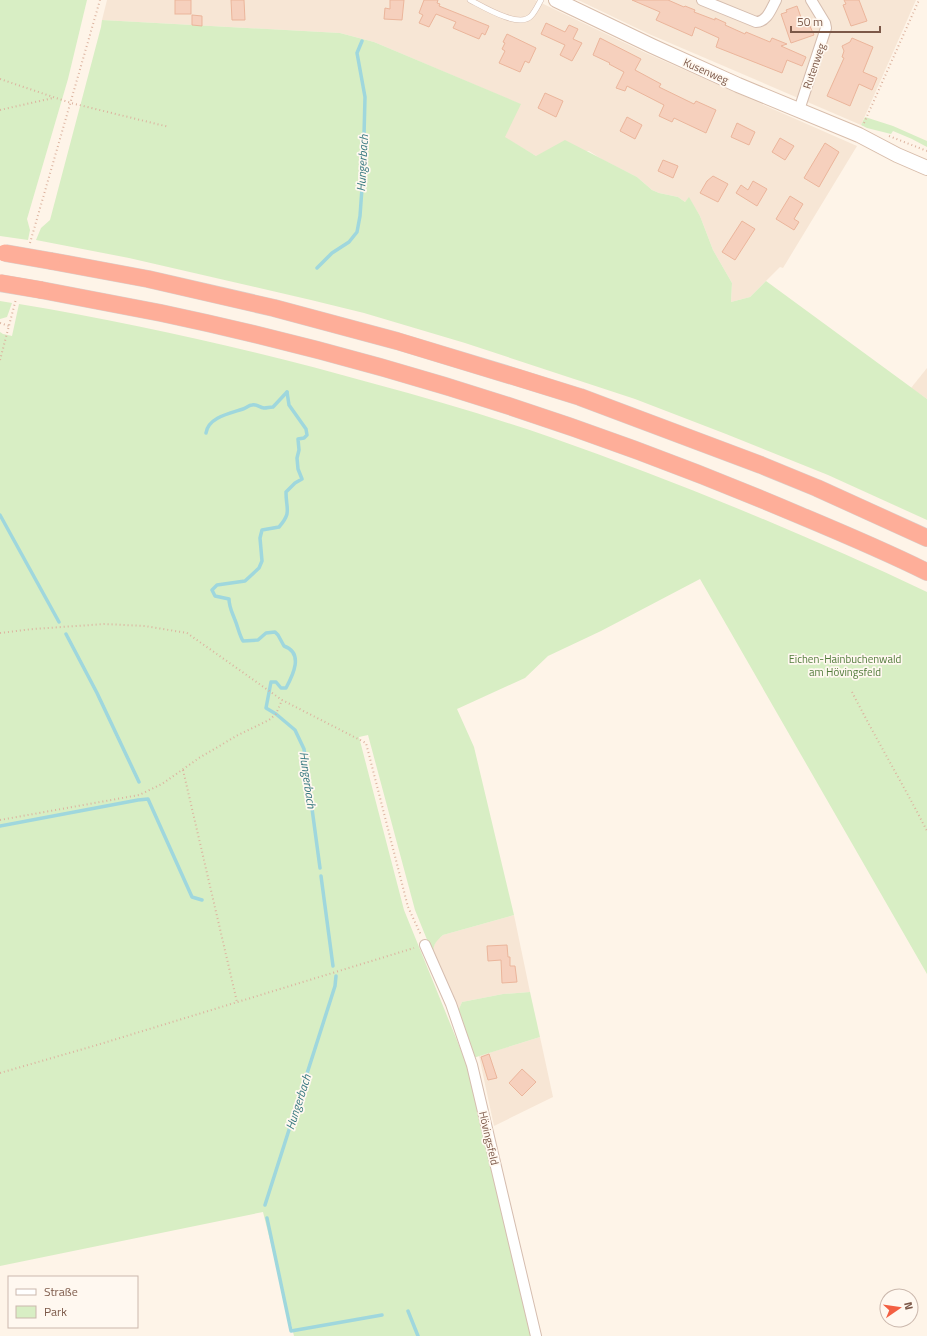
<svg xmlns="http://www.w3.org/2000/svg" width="927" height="1336" font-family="'Titillium Web',sans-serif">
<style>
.residential{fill:#f7e6d5}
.green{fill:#d8eec4}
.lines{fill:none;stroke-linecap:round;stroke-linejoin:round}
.stream{stroke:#9fd7dd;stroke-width:3.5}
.building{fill:#f6d0bd;stroke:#ebb59b}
.lane-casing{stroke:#d5bdaf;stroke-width:6}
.street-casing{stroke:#d5bdaf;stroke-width:12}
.secondary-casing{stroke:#d8bdab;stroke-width:16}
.highway-casing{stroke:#dad0cc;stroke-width:18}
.path{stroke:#dcb39f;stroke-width:2;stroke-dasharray:1 3;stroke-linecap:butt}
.lane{stroke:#fff;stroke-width:5}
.street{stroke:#fff;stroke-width:10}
.secondary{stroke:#fff;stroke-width:14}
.highway{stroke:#feae99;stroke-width:17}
.highway-bridge-casing{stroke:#dad0cc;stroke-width:18;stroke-linecap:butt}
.highway-bridge{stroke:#feae99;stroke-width:17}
.labels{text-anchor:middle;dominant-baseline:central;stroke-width:3.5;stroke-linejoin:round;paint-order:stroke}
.street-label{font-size:11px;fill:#7c5848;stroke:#fff8f0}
.park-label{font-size:11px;fill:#537c3c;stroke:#fff8f0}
.water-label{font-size:12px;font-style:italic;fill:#3a7a82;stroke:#fff8f0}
</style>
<rect width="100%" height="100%" fill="#fef4e8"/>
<g class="residential">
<path d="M 107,0 L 535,0 L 646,53 L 857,146 L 783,268 L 780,267 L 750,297 L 731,302 L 732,283 L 713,250 L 700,216 L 689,198 L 685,202 L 678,197 L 659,193 L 652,190 L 637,177 L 603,160 L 589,151 L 536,156 L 504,137 L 520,104 L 374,42 L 340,33 L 102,20 Z"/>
<path d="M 578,0 L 916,0 L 861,125 L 649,34 Z"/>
<path d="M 927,368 L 927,399 L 911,388 Z"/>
<path d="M 514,915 L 530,992 L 503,994 L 462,1002 L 458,1011 L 434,957 L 433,948 L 436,941 L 443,935 Z"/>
<path d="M 540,1037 L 553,1097 L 494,1126 L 479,1056 Z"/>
</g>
<g class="green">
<path d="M 0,0 L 87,0 L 68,79 L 27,219 L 30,230 L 28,240 L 0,236 Z"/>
<path d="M 102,20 L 340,33 L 374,42 L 521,104 L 505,137 L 536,156 L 565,140 L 637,177 L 652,190 L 659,193 L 678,197 L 685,202 L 689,197 L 700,216 L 713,250 L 732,283 L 731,302 L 750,297 L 766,281 L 927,399 L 927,520 L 828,475 L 726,434 L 635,399 L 465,343 L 364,313 L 311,300 L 129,258 L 36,240 L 41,228 L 50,220 L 101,27 Z"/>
<path d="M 865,117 L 893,126 L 927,141 L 927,147 L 912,139 L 893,131 L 891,134 L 867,128 L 861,125 Z"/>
<path d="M 0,301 L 12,303 L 7,317 L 0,319 Z"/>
<path d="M 19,304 C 139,324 258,351 375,384 C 434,400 492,417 550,437 C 678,482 804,534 927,592 L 927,974 L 700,579 L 601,631 L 548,656 L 525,678 L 457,709 L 474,747 L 514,915 L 443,935 C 435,942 432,946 434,957 L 415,910 L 368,735 L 359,737 L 404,910 L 467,1065 L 532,1336 L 294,1336 L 263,1212 L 0,1266 L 0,332 L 3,334 L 12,336 Z"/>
<path d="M 530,992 L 540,1037 L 473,1058 L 458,1011 L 462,1002 L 503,994 Z"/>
</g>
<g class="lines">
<g class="stream">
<path d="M 317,268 L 332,253 L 349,242 L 357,232 L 360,216 L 363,174 L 365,97 L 357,53 L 362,41"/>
<path d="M 287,392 L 289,405 L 306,429 L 307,435 L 304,438 L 298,439 L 299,450 L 297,458 L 298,469 L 302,479 L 295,483 L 286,492 C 286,510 292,512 279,527 L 262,530 L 260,538 L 262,561 L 259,568 L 245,581 L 217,585 L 212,590 L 215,596 L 229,599 C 229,607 232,612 235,620 C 238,627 239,634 243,641 L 258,640 L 266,633 L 275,632 L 278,635 L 284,646 C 304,653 293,675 286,688 L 281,688 L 276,682 L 271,682 L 266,708 L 276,714 L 295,730 L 304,749 L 320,868"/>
<path d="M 206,433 C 208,417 231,413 243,409 C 246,408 249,405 252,405 C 257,404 259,407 264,408 C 267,408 270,407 273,407 L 287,392"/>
<path d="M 0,515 L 59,622"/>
<path d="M 66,634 L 97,693 L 139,782"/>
<path d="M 0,826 L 138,800 L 148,799 L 192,897 L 202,900"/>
<path d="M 321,876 L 333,966"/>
<path d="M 265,1205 L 335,986 L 336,976"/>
<path d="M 267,1218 L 291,1331 L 382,1315"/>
<path d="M 408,1311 L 418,1336"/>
</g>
</g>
<g class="building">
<rect x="175" y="0" width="16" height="14"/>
<path d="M 231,0 L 244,0 L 245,20 L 232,20 Z"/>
<path d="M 390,0 L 404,0 L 402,20 L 384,19 L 385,8 L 390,9 Z"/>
<path d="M 424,0 L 438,0 L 437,3 L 440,4 L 439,6 L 489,26 L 485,35 L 482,33 L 479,39 L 467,34 L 453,28 L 456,22 L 436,14 L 429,27 L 419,23 L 423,15 L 419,13 Z"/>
<path d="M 632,0 L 668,0 L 684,7 L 685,6 L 695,10 L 694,12 L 715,20 L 715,18 L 726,23 L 725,25 L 745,34 L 746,32 L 770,42 L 772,38 L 787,44 L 781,46 L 806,57 L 802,66 L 787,60 L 782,73 L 716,47 L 719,38 L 695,27 L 692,36 L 656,20 L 660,12 Z"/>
<path d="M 844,0 L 859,0 L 867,21 L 851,26 L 843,5 L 846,4 Z"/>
<path d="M 797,6 L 804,26 L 809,24 L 814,35 L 791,43 L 781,14 L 787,12 L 786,10 Z"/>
<path d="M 192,15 L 202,16 L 202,26 L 192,25 Z"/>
<path d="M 546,23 L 565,32 L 569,25 L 578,29 L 573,39 L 582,43 L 572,61 L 560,55 L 565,45 L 541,34 Z"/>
<path d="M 507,34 L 536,48 L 529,63 L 525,61 L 520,72 L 499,63 L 505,51 L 502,49 L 505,43 L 503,42 Z"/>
<path d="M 600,38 L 641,59 L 635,70 L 661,84 L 659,87 L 694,104 L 696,101 L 716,110 L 706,133 L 674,118 L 672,122 L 659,116 L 664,105 L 627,86 L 625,91 L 616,88 L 624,72 L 609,64 L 610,63 L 593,55 Z"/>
<path d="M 852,38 L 873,47 L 863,72 L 877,78 L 872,90 L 859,84 L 850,106 L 827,96 L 844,58 L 842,57 L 844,51 L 842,46 L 850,42 Z"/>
<path d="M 545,93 L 563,101 L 556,117 L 538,108 Z"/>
<path d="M 627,117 L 642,125 L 635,139 L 620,131 Z"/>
<path d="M 737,123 L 755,132 L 749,145 L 731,137 Z"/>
<path d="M 780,138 L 794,146 L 785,160 L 772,152 Z"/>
<path d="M 825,143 L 839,152 L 819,187 L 804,178 Z"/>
<path d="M 663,160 L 678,166 L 673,178 L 658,171 Z"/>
<path d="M 713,176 L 728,184 L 718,202 L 700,193 L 707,181 Z"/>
<path d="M 753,181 L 767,189 L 757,206 L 736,193 L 741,185 L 748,190 Z"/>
<path d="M 790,196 L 803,204 L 794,219 L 799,222 L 794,230 L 776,219 Z"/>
<path d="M 742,221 L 755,229 L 735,260 L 722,252 Z"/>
<path d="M 507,945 L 508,957 L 510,957 L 510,966 L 515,966 L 517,982 L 502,983 L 501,960 L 488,961 L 487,946 Z"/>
<path d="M 489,1054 L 497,1078 L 488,1080 L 481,1057 Z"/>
<path d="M 522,1069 L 536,1082 L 522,1096 L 509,1083 Z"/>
</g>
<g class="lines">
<defs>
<path id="lane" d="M 470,0 C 482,6 519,29 531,16 C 535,12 538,5 541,0"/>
<g id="street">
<path d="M 702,0 L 756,22 C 767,22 771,9 776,0"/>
<path d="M 799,110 L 826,28 L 825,23 L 811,0"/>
<path d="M 425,945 L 451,1004 L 472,1065 L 536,1336"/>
</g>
<path id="secondary" d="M 556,0 L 652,46 L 738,85 L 859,135 L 897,155 L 927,168"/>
<g id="highway">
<path d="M 51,261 L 148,279 L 274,308 L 397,341 L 519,378 L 580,397 L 761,465 L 817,488 L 927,538"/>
<path d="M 41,290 C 81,298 121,305 161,313 C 379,359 593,427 799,515 C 842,533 885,551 927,572"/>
</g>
</defs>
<use href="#lane" class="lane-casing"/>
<use href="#street" class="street-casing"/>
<use href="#secondary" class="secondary-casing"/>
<use href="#highway" class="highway-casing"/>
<g class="path">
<path d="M 0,79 L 71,103 L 169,127"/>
<path d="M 0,110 L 53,98"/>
<path d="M 864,123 L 919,0"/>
<path d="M 889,136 L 927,151"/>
<path d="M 30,243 L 100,0"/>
<path d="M 0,323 L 9,326"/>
<path d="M 0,360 L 16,299"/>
<path d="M 0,633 L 33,629 L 105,624 L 145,626 L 187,633 L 282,700 L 366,743 L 408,907 L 421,935"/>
<path d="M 852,692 C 876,739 903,784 927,831"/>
<path d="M 183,770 L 237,1002"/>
<path d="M 0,820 L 139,795 L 162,784 L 199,758 L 238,735 L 269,720 L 276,714 L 282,700"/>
<path d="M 0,1073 L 97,1045 L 414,948"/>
</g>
<use href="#lane" class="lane"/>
<use href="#street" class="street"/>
<use href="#secondary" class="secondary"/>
<use href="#highway" class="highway"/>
<defs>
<g id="highway-bridge">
<path d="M 5,253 L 51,261"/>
<path d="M 0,283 L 41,290"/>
</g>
</defs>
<use href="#highway-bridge" class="highway-bridge-casing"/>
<use href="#highway-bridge" class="highway-bridge"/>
</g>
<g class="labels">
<g class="street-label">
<text transform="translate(814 66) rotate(-71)">Rutenweg</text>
<text transform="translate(706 71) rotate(24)">Kusenweg</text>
<text transform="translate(489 1138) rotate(77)">Hövingsfeld</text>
</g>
<g class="park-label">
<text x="845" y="659">Eichen-Hainbuchenwald<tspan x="845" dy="13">am Hövingsfeld</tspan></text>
</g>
<g class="water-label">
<text transform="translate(362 163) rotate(-87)">Hungerbach</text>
<text transform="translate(308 780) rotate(82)">Hungerbach</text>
<text transform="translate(298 1102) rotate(-72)">Hungerbach</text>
</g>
</g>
<rect x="8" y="1276" width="130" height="52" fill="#fff8f0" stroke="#cbb8ad"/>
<rect x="16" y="1289" width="20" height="6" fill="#ffffff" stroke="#cbb8ad"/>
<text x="44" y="1296" font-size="12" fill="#7c5848">Straße</text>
<rect x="16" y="1306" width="20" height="12" fill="#d8eec4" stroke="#cbb8ad"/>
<text x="44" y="1316" font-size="12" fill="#7c5848">Park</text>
<g transform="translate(899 1308) rotate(77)"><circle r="19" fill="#fff8f0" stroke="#cbb8ad"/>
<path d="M0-3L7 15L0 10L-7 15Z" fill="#f35f42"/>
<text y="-6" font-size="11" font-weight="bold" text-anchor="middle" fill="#7c5848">N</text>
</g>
<path d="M791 26v6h89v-6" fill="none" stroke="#7c5848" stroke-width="2"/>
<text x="797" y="26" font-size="12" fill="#7c5848" stroke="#fff8f0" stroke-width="3" paint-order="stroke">50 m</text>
</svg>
